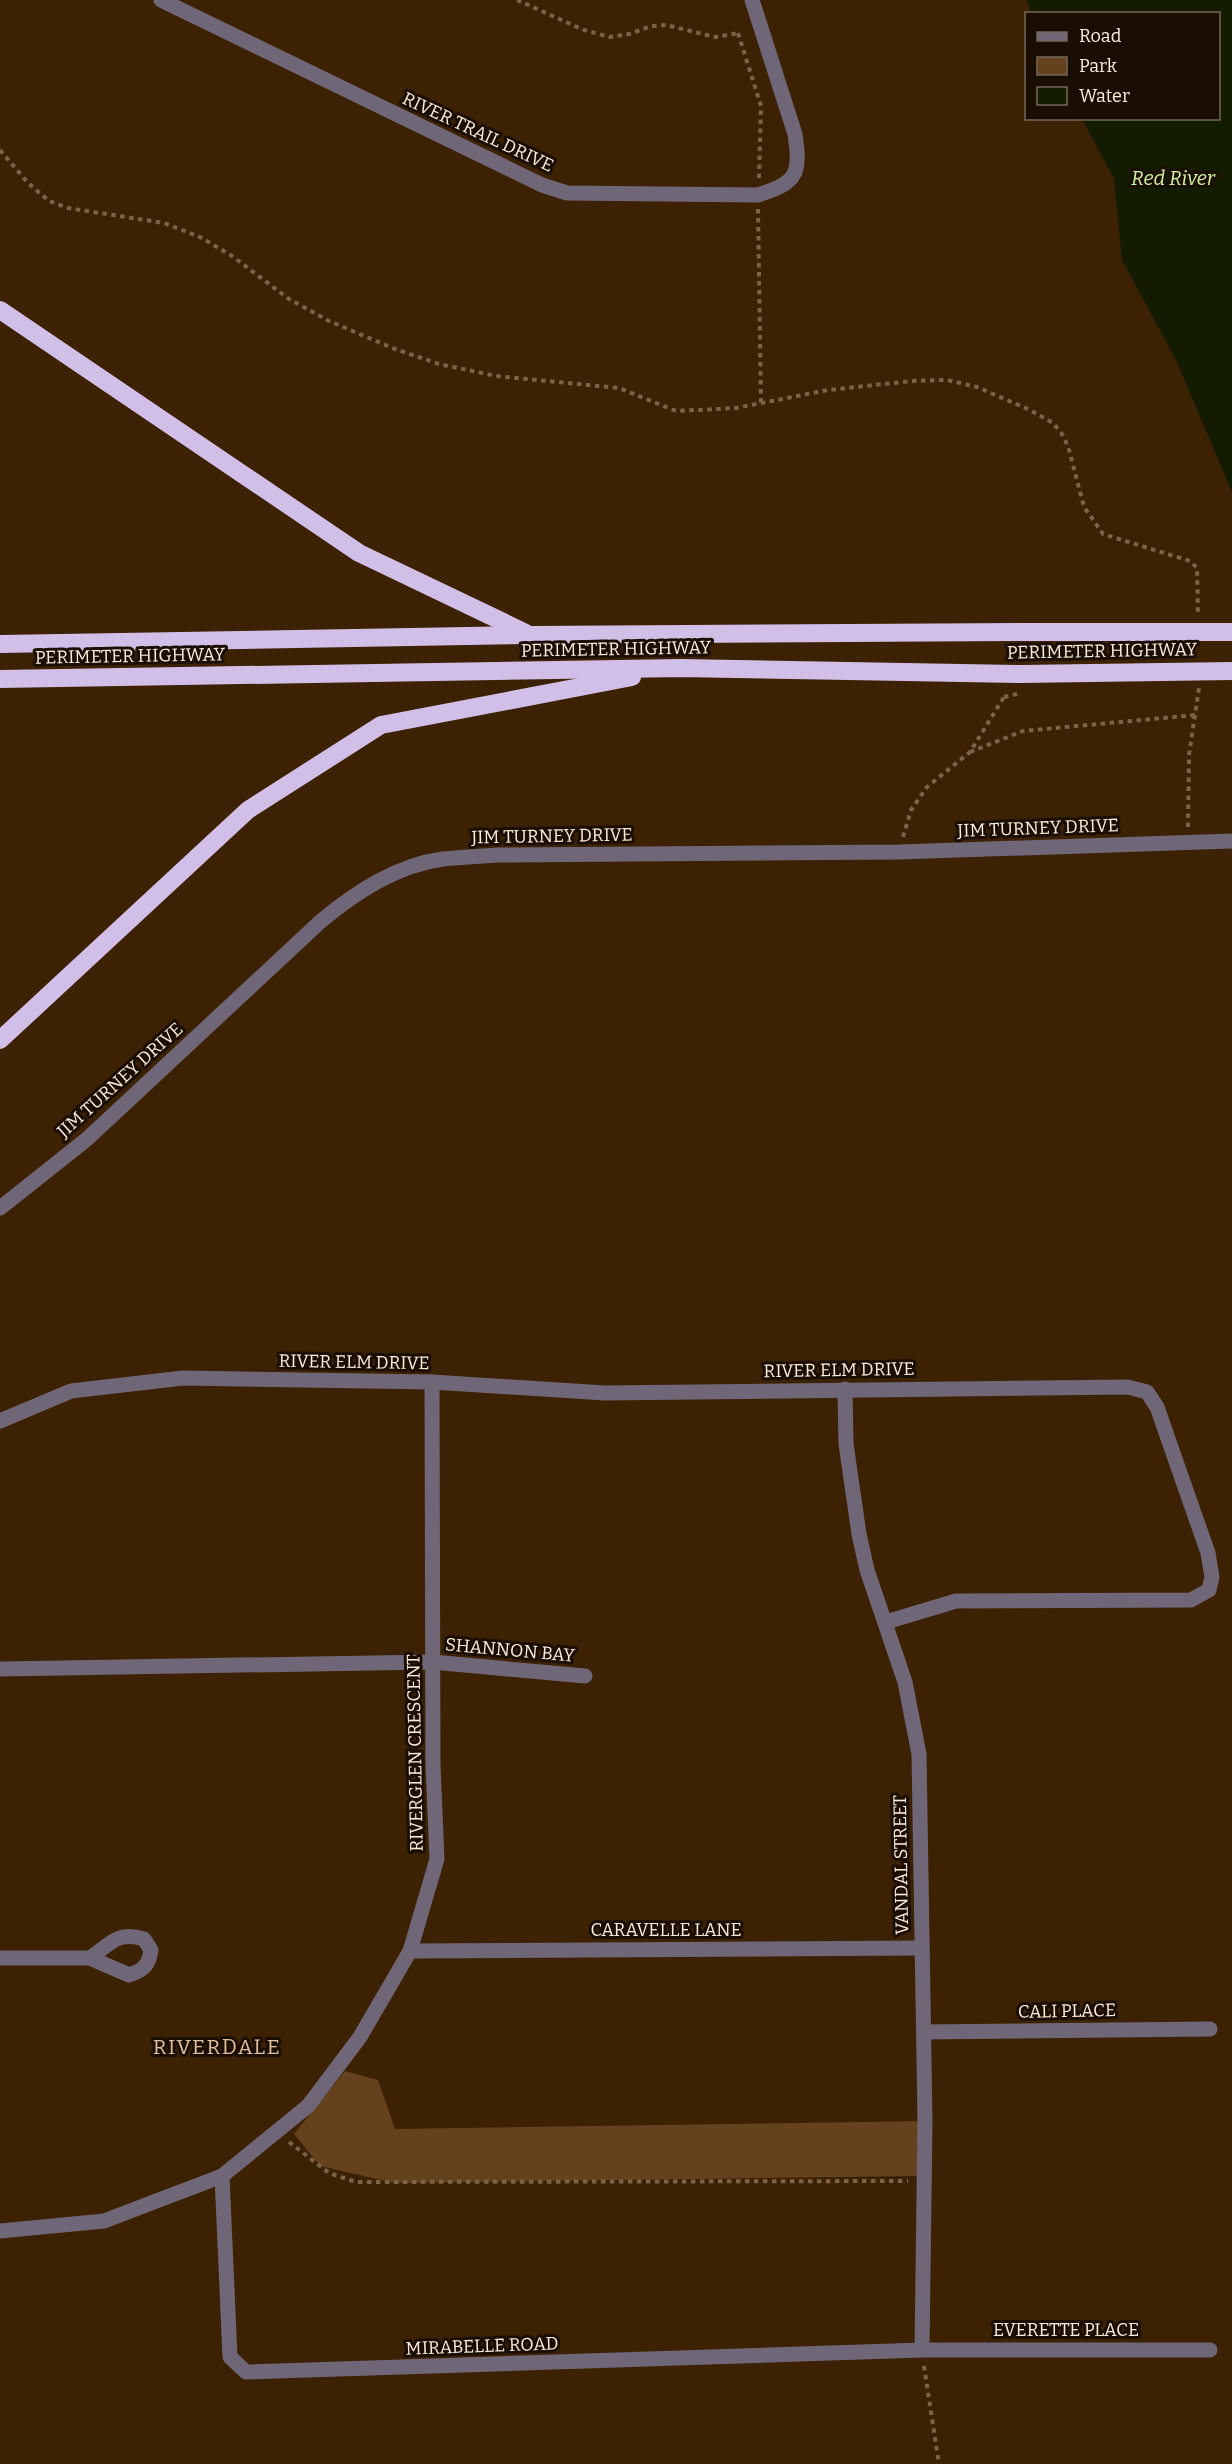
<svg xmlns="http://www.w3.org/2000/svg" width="1232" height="2464" font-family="Bitter,serif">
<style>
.green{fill:#64421e}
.water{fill:#131c01}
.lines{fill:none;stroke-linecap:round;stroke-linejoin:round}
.path{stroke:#7c6449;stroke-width:4;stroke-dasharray:4.5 4.5;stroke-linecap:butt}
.minor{stroke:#6f6778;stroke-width:15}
.highway{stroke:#d1bfe8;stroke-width:18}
.path-bridge{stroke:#7c6449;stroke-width:4;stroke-dasharray:4.5 4.5;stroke-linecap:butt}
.highway-bridge{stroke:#d1bfe8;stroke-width:18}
.labels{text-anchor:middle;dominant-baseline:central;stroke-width:6;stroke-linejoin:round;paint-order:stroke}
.street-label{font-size:18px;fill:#feecdb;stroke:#1a0e03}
.water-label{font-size:20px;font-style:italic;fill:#d0f19c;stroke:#1a0e03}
.quarter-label{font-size:21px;letter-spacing:1.5px;fill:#e1be9d;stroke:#1a0e03}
</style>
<rect width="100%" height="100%" fill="#3c2102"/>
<path class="green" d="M 345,2071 L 378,2080 L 395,2129 L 925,2121 L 918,2176 L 394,2183 L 320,2166 L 294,2134 Z"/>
<path class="water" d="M 1027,0 L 1232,0 L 1232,492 L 1176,360 L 1122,260 L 1114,179 L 1082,119 L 1218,118 L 1218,14 L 1031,13 Z"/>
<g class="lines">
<g class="path">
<path d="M 517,0 L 584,30 L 610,37 L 629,34 L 652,26 L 666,25 L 715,37 L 739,33"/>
<path d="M 738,33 L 761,106 L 759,178"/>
<path d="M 0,150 L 28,183 L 49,201 L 68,208 L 164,223 L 200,237 L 232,256 L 289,299 L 329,321 L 395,349 L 439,364 L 496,376 L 619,388 L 676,411 L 736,408 L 828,390 L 912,381 L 947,380 L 977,387 L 1030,410 L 1053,423 L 1062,434 L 1068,446 L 1084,507 L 1103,534 L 1190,561 L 1197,568 L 1198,615"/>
<path d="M 758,209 L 761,403"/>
<path d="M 970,752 L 1023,731 L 1196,715"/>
<path d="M 1188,827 L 1189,755 L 1199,688"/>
<path d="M 903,837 L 911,810 L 927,787 L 970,752 L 1004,697"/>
<path d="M 289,2142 L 329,2173 L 356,2182 L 908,2181"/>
<path d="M 924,2366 L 939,2464"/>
</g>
<g class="minor">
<path d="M 161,0 L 542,185 L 567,193 L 758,195 C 797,183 801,174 795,134 L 752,0"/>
<path d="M 0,1208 L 87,1139 L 321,921 C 356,892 397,865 443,859 C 461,857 480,856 498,855 L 899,852 L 1232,841"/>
<path d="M 845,1389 L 846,1444 L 859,1534 L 867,1570 L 905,1682 L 919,1754 L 925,2121 L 922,2350"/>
<path d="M 0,1421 L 71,1391 L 183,1378 L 432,1382 L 605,1393 L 1128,1387 L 1147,1392 L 1157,1407 L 1208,1553 L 1212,1577 L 1209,1590 L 1191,1600 L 956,1601 L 886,1622"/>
<path d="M 0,1669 L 432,1662 L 585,1676"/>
<path d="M 410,1951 L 922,1948"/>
<path d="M 0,1958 L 90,1958 L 129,1975 C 144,1970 149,1965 151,1950 L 144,1939 C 118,1931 111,1943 90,1958"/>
<path d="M 924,2032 L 1210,2029"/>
<path d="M 222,2176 L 230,2357 L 246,2372 L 922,2350 L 1210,2350"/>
<path d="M 0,2231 L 104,2221 L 222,2176 L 308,2106 L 360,2037 L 410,1951 L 437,1859 L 433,1765 L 432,1382"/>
</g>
<g class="highway">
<path d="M 0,310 L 359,553 L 526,633"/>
<path d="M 0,644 L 530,635 L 1028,632"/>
<path d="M 0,679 L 681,668 L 1021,674"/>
<path d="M 0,1040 L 248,810 L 381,725 L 632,677"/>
</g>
<path class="path-bridge" d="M 1004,697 L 1021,693"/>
<g class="highway-bridge">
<path d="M 1028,632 L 1232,632"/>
<path d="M 1021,674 L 1232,671"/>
</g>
</g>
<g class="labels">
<g class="street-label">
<text transform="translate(478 132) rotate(25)">RIVER TRAIL DRIVE</text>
<text transform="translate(616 649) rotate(-1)">PERIMETER HIGHWAY</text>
<text transform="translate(1102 651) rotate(-1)">PERIMETER HIGHWAY</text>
<text transform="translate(130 656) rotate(-1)">PERIMETER HIGHWAY</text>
<text transform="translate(1038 828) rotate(-2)">JIM TURNEY DRIVE</text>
<text transform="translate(552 836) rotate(-1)">JIM TURNEY DRIVE</text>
<text transform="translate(120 1080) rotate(-42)">JIM TURNEY DRIVE</text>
<text transform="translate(354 1362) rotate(1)">RIVER ELM DRIVE</text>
<text transform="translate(839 1370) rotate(-1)">RIVER ELM DRIVE</text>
<text transform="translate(510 1650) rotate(5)">SHANNON BAY</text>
<text transform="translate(415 1753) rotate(-91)">RIVERGLEN CRESCENT</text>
<text transform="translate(901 1865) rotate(-91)">VANDAL STREET</text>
<text x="666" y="1930">CARAVELLE LANE</text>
<text transform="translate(1067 2011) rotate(-1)">CALI PLACE</text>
<text x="1066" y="2330">EVERETTE PLACE</text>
<text transform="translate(482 2346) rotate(-2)">MIRABELLE ROAD</text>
</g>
<g class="water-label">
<text x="1173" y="178">Red River</text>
</g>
<g class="quarter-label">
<text x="217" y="2047">RIVERDALE</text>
</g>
</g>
<rect x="1025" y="12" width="195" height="108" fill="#1a0e03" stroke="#756759" stroke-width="1.5"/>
<rect x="1037" y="32" width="30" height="9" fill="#6f6778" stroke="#756759" stroke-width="1.5"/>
<text x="1079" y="42" font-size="18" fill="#feecdb">Road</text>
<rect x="1037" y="57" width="30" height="18" fill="#64421e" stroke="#756759" stroke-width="1.5"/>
<text x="1079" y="72" font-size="18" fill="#feecdb">Park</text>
<rect x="1037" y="87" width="30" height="18" fill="#131c01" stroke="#756759" stroke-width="1.5"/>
<text x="1079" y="102" font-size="18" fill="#feecdb">Water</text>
</svg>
